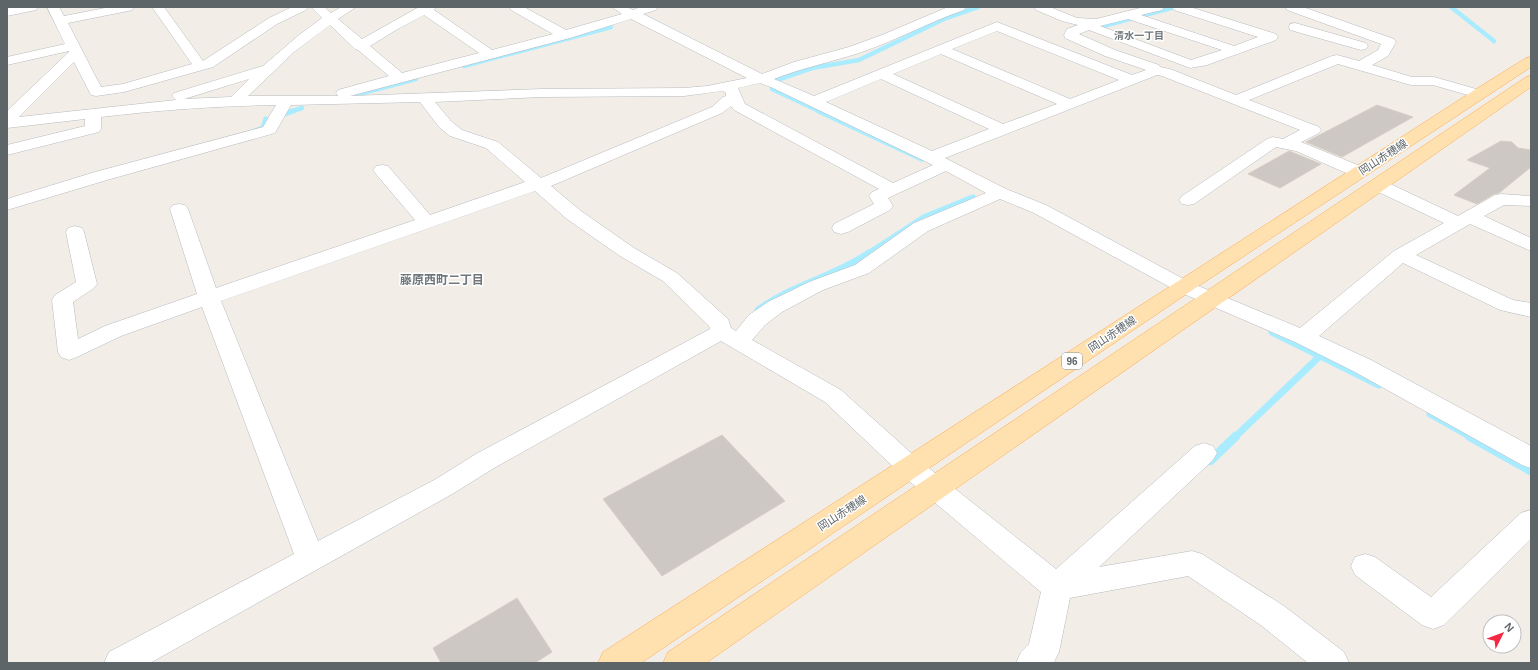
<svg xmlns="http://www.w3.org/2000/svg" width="1538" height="670" font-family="Helvetica,'Noto Sans JP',sans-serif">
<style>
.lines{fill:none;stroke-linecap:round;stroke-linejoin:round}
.stream-far3{stroke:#aaecff;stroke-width:4.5}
.stream-far2{stroke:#aaecff;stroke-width:5.5}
.stream-far1{stroke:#aaecff;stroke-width:7}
.stream{stroke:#aaecff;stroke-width:9}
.building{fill:#cdc8c4;stroke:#d7cec5}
.minor-casing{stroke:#b7bbbf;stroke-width:1}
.major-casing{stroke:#fcab56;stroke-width:1}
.minor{fill:#fff;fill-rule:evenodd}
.major{fill:#ffe1af;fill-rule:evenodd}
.labels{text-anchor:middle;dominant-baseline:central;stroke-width:3;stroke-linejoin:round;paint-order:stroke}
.far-neighbourhood-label{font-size:10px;font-weight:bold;fill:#6f777b;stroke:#fff}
.shield{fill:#fff;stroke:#8e9396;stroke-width:1}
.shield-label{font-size:10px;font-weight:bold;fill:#5e6569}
.street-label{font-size:11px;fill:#5e6569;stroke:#fff}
.neighbourhood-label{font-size:12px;font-weight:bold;fill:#6f777b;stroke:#fff}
</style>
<rect width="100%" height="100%" fill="#f2ede7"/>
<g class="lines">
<g class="stream-far3">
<path d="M 1451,7 L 1494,41"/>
<path d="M 1103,26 L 1175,7"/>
<path d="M 464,66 L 611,27"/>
<path d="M 355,95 L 416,79"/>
<path d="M 290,112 L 302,108"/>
<path d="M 821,112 L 772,89 L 777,80 L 812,68 L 859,60 L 946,18 L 978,7"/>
</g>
<g class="stream-far2">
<path d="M 819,111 L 922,159"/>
<path d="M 284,114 L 293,111"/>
<path d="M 255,131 L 263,128 L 266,119"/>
<path d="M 867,254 L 924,217 L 973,197"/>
</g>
<g class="stream-far1">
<path d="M 758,310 C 792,285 834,277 869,253"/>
<path d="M 1272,332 L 1379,385"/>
<path d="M 1430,414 L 1471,437"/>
<path d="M 1235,437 L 1321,355"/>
</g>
<g class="stream">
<path d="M 1469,436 L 1531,471"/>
<path d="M 1210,461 L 1236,436"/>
</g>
</g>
<g class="building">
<path d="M 1377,105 L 1413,117 L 1342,157 L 1306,142 Z"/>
<path d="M 1501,141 L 1512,142 L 1518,148 L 1531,150 L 1531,167 L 1499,193 L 1494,194 L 1477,204 L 1454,195 L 1490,168 L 1467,160 Z"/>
<path d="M 1289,151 L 1321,164 L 1280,188 L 1248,174 Z"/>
<path d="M 722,435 L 785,501 L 662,576 L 603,499 Z"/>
<path d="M 517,598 L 552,652 L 535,663 L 441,663 L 433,648 Z"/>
</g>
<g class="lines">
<defs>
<g id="minor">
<path d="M 14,7 L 38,7 L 36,10 L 7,16 L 7,8 Z"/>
<path d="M 47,7 L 59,7 L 64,16 L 110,7 L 134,7 L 132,10 L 128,11 L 68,23 L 101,87 L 123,84 L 192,64 L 152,7 L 164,7 L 203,61 L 269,18 L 292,7 L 308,7 L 306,10 L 277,24 L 213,67 L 124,92 L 96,96 L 91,95 L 74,62 L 19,117 L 176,100 L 172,96 L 174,93 L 263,66 L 299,35 L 322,18 L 313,9 L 314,7 L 324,7 L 331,13 L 341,7 L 356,7 L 338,19 L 362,39 L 419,7 L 436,7 L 434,10 L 492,50 L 553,34 L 511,10 L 509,7 L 524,7 L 566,30 L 622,14 L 612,7 L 627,7 L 633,10 L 640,7 L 658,7 L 656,10 L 643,14 L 762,74 L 794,62 L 849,47 L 882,35 L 948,7 L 966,7 L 964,10 C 929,22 895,41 859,53 C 831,62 802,68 774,79 L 814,96 L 997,22 L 1132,75 L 1146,70 L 1105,56 L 1065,38 L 1064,35 L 1067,29 L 1078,25 L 1062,21 L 1036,10 L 1034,7 L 1050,7 L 1077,18 L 1096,19 L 1144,7 L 1164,7 L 1162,10 L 1141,15 L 1234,46 L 1258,37 L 1174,10 L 1172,7 L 1190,7 L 1276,34 L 1278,37 L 1276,40 L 1207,65 L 1190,68 L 1089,30 L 1079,34 L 1115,50 L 1159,65 L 1160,67 L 1170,69 L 1236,95 L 1332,56 L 1337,55 L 1359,61 L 1378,50 L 1381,44 L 1287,10 L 1285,7 L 1303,7 L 1394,39 L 1396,42 L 1388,56 L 1372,65 L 1412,77 L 1434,77 L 1483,91 L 1485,94 L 1483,97 L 1478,98 L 1433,85 L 1411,85 L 1338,64 L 1249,100 L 1319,127 L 1321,130 L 1319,133 L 1301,142 L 1365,168 L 1368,172 L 1365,176 L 1359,177 L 1353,176 L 1296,151 L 1276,147 L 1194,204 L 1188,205 L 1182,204 L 1179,200 L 1182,196 L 1267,139 L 1273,137 L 1283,139 L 1300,130 L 1162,76 L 1157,75 L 945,158 L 1006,189 L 1046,205 L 1191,283 L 1300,328 L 1394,251 L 1444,223 L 1372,189 L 1369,185 L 1372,181 L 1378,180 L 1384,181 L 1458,216 L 1495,195 L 1501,194 L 1531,196 L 1531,206 L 1504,205 L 1484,216 L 1531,238 L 1531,251 L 1470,224 L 1416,255 L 1513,300 L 1531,303 L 1531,317 L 1500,310 L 1403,263 L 1319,336 L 1371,360 L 1531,446 L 1531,468 L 1522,465 L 1355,372 L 1295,342 L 1177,291 L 1034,213 L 1000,199 L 928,231 L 869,273 L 823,290 L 782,312 L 765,325 L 752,340 L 841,390 L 920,461 L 1056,569 L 1195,446 L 1204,443 L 1213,446 L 1217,453 L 1213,460 L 1099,567 L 1192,551 L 1202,554 L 1284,606 L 1344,652 L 1349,663 L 1308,663 L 1262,626 L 1188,576 L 1070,598 L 1059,652 L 1054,662 L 1016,663 L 1021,652 L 1029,644 L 1041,592 L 902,475 L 825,402 L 721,341 L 494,468 L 454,493 L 150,663 L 104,663 L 109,652 L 294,554 L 202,307 L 121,336 L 77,357 L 69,360 L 61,357 L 58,352 L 52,300 L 55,295 L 76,282 L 66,232 L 68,228 L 75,226 L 82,228 L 84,232 L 97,284 L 94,288 L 73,302 L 78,339 L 105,326 L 197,294 L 170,209 L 173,205 L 179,204 L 185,205 L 188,209 L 216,288 L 415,220 L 376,174 L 373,170 L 376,166 L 382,165 L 388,166 L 430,215 L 525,182 L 486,148 L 450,136 L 439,127 L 420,102 L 291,105 L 275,133 L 107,180 L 7,210 L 7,199 L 95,172 L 263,127 L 276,105 C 217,106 159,110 101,117 L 101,129 L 99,132 L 7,155 L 7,145 L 85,126 L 85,119 L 7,128 L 7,111 L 69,52 L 69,51 L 7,65 L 7,57 L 65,44 ZM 424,15 L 479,53 L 402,73 L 370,46 L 396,30 ZM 631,19 L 747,78 L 707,86 L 684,88 L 542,89 L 350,96 L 570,38 ZM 1128,19 L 1222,50 L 1191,60 L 1100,26 ZM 330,25 L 355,49 L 358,50 L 389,76 L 338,90 L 336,93 L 338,96 L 248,96 L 294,52 ZM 997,31 L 1119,80 L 1070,99 L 952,49 ZM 941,54 L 1057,104 L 1003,124 L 893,74 ZM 249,79 L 231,97 L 183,99 L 184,99 ZM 881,79 L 989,129 L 932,151 L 826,102 ZM 760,83 L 773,88 L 933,165 L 893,183 L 745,104 L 738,88 ZM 723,91 L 726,93 L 726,96 L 723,97 L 712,107 L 541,178 L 498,142 L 462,130 L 451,121 L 435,102 L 542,97 L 684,96 ZM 731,106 L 734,110 L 879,189 L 872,192 L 869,196 L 874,204 L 834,224 L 832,228 L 834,232 L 841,234 L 848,232 L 890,210 L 893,206 L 888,198 L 946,171 L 986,193 L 914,223 L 855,265 L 809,282 L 768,302 L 749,315 L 736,331 L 731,328 L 728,319 L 677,273 L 634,248 L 581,211 L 551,186 L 722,113 ZM 535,191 L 567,219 L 620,256 L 663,281 L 709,326 L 710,329 L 476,454 L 436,479 L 318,541 L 221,301 Z"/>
<path d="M 1295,23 L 1366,43 L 1368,46 L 1366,49 L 1361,50 L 1290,30 L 1289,27 L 1290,24 Z"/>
<path d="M 1531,510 L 1531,539 L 1444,625 L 1433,629 L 1422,625 L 1355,575 L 1351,566 L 1355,557 L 1365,554 L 1375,557 L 1431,597 L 1521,513 Z"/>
</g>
<g id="major">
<path d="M 1531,57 L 1531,67 L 1191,291 L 641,663 L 598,663 L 603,652 L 1473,91 L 1526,58 Z"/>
<path d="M 1531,76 L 1531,87 L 706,663 L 663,663 L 668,652 L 1526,77 Z"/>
</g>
</defs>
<use href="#minor" class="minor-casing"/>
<use href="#major" class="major-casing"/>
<use href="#minor" class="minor"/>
<use href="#major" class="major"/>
</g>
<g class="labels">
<g class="far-neighbourhood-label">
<text x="1139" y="35">清水一丁目</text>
</g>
<rect class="shield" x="1062" y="353" width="20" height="16" rx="3"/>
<g class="shield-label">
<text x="1072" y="361">96</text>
</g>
<g class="street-label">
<text transform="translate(1383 157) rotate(-33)">岡山赤穂線</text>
<text transform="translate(1112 334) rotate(-34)">岡山赤穂線</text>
<text transform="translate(842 513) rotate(-33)">岡山赤穂線</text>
</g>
<g class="neighbourhood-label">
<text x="442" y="280">藤原西町二丁目</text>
</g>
</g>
<rect width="1538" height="670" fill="none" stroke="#5e6569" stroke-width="16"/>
<g transform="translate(1502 634) rotate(48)"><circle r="19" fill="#ffffff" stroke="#bfc1c3"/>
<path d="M0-3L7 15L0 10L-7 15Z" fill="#f62843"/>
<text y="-6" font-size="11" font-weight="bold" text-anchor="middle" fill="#5e6569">N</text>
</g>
</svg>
